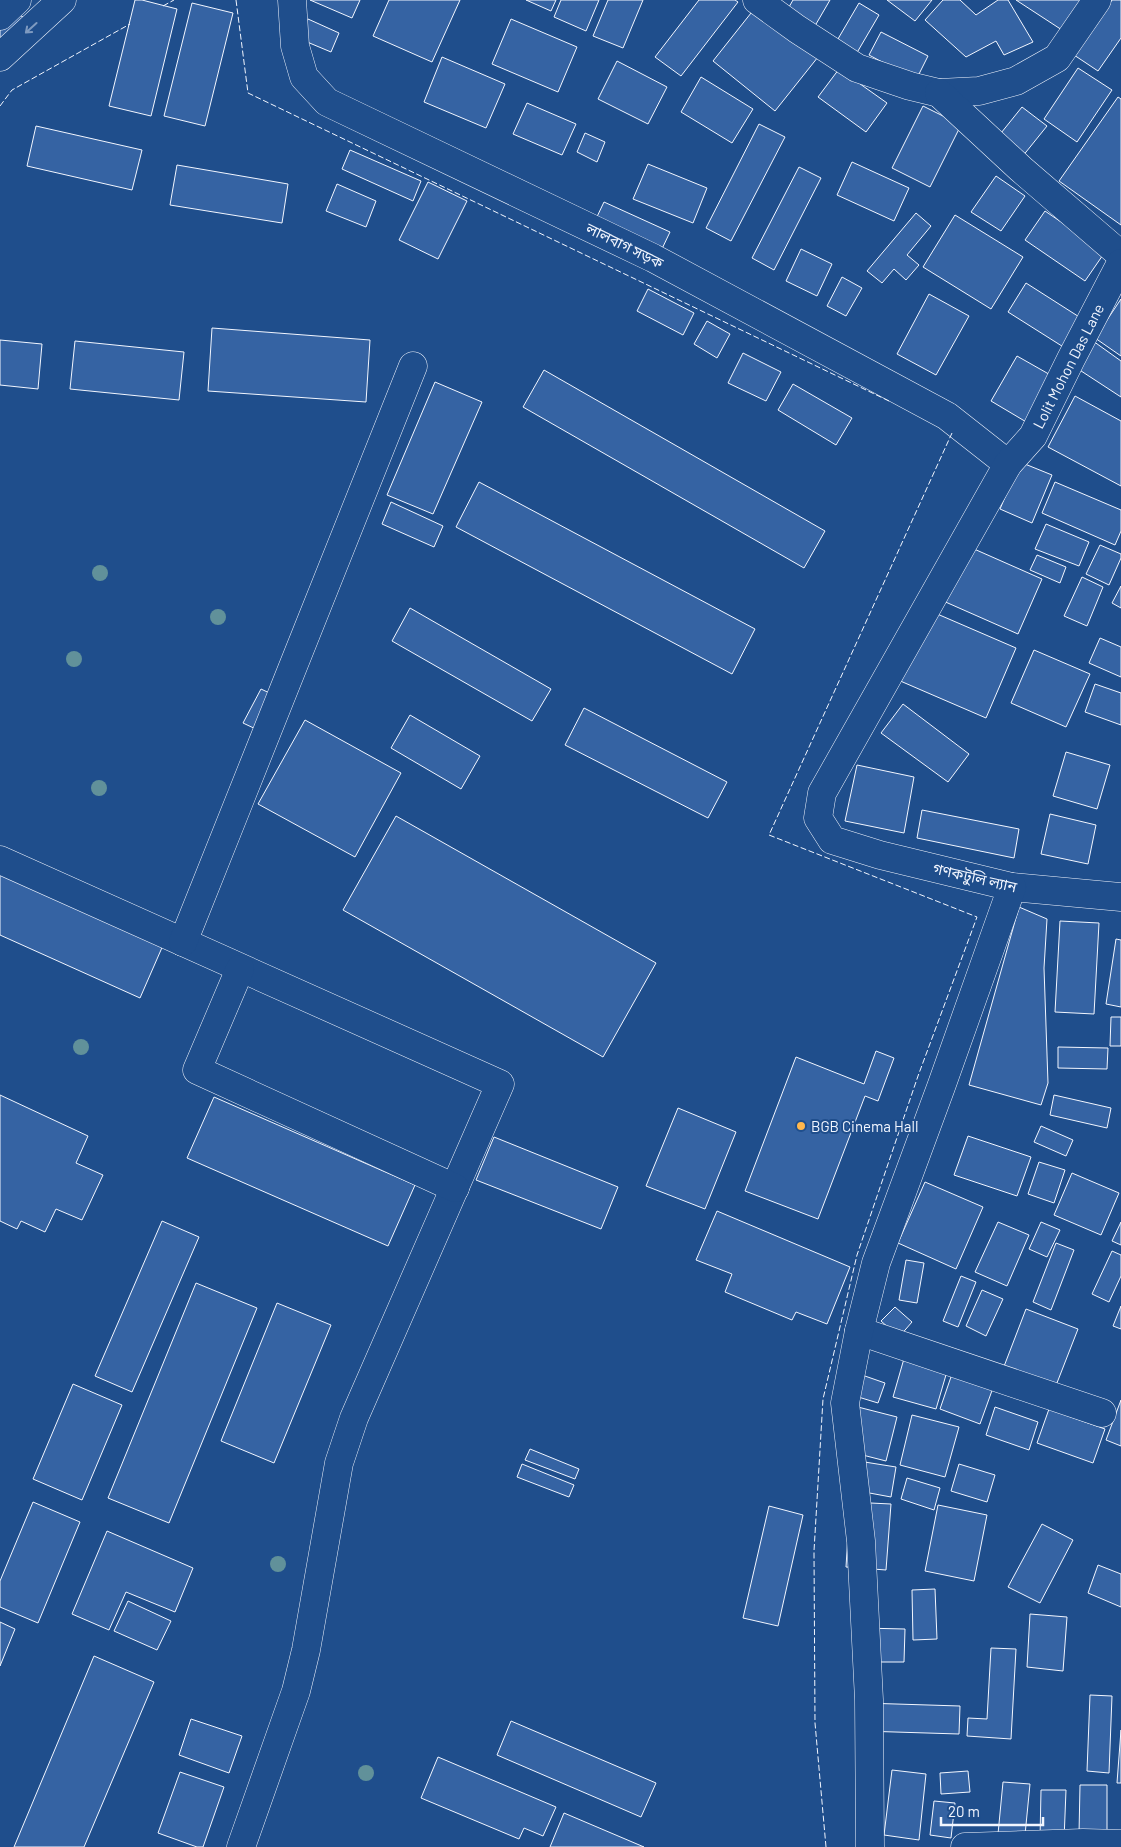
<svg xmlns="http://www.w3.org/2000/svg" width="1121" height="1847" font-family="Barlow,'Noto Sans Bengali',sans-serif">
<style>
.building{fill:#3563a3;stroke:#f2f6ff}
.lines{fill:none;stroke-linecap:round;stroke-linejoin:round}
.minor-casing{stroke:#f2f6ff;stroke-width:29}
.major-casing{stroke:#f2f6ff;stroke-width:29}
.minor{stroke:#1f4e8c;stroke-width:28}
.major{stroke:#1f4e8c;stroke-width:28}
.fence{stroke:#f2f6ff;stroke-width:1;stroke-dasharray:6 2.5;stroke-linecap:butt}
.tree{fill:#61919a}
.oneway{stroke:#7e9ac0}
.poi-dot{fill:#ffb74d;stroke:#1f4e8c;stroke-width:2}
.labels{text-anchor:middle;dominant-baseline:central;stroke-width:4;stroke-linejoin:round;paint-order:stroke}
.street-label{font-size:15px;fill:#f2f6ff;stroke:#1f4e8c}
.poi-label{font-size:15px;fill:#f2f6ff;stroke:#1f4e8c;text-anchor:start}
</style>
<rect width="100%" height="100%" fill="#1f4e8c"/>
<g class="building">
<path d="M 135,0 L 142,0 L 177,9 L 151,116 L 109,106 Z"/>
<path d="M 310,0 L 360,0 L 352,18 Z"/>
<path d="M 389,0 L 460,0 L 432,62 L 373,36 Z"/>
<path d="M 526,0 L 556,0 L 551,11 Z"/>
<path d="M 561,0 L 599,0 L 586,31 L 554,17 Z"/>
<path d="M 608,0 L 643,0 L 623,48 L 593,36 Z"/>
<path d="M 699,0 L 735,0 L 738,2 L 681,76 L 655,57 Z"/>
<path d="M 793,0 L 830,0 L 812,31 L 785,14 Z"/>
<path d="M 887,0 L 932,0 L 915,21 Z"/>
<path d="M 943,0 L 960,0 L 976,15 L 998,0 L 1008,0 L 1033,42 L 1004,55 L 996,41 L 966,57 L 925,20 Z"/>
<path d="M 1016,0 L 1082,0 L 1062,30 Z"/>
<path d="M 1112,0 L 1121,0 L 1121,38 L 1098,71 L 1074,55 Z"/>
<path d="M 192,3 L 233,13 L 205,126 L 164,116 Z"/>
<path d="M 859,3 L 879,15 L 855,56 L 835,44 Z"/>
<path d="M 0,5 L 25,18 L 11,44 L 0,38 Z"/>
<path d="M 755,8 L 818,57 L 775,111 L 713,61 Z"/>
<path d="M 308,19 L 339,33 L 331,52 L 300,39 Z"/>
<path d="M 511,19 L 577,47 L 558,92 L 492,64 Z"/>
<path d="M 881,32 L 928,56 L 916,80 L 869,55 Z"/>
<path d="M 442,57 L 505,84 L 486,128 L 424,102 Z"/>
<path d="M 617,61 L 667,87 L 648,124 L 598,99 Z"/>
<path d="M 1078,68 L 1112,90 L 1077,142 L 1044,119 Z"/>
<path d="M 839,69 L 887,103 L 866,132 L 818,97 Z"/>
<path d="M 701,77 L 753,109 L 732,143 L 681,112 Z"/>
<path d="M 1118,97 L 1121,99 L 1121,225 L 1059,181 Z"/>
<path d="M 527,103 L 576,124 L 562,155 L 513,134 Z"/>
<path d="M 923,106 L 961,125 L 930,187 L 892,168 Z"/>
<path d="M 1022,107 L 1047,126 L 1022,157 L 997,138 Z"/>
<path d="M 759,124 L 785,137 L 731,241 L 706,228 Z"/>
<path d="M 36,126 L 142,150 L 132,190 L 27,166 Z"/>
<path d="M 585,133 L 605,142 L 597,162 L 577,152 Z"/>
<path d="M 350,150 L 421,181 L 413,201 L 342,169 Z"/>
<path d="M 852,162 L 909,188 L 894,221 L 837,195 Z"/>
<path d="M 648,164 L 707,188 L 693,223 L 633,199 Z"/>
<path d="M 177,165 L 288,184 L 282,223 L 170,205 Z"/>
<path d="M 799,167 L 821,178 L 774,270 L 752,258 Z"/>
<path d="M 996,176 L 1025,196 L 1001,231 L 971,212 Z"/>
<path d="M 428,182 L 467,201 L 438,259 L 399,240 Z"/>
<path d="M 337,184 L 376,201 L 366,227 L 326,211 Z"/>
<path d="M 604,202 L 670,232 L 660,253 L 594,223 Z"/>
<path d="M 1045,211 L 1105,252 L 1085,281 L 1025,240 Z"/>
<path d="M 916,213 L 931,226 L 907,255 L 919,265 L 906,280 L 894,269 L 882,283 L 867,271 Z"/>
<path d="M 955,215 L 1023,257 L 991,309 L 923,267 Z"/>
<path d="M 801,249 L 832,264 L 817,296 L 786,281 Z"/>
<path d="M 842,277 L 862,288 L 846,316 L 827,306 Z"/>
<path d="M 1026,283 L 1084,320 L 1065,348 L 1008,312 Z"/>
<path d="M 648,289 L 694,313 L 683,335 L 637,311 Z"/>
<path d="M 929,294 L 969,316 L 936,375 L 897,354 Z"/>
<path d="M 1121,299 L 1121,356 L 1095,338 Z"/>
<path d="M 707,321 L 730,334 L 717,358 L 694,344 Z"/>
<path d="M 212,328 L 370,340 L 366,402 L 208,391 Z"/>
<path d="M 0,340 L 42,344 L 38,389 L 0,385 Z"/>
<path d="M 75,341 L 184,352 L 179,400 L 70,389 Z"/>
<path d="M 1093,341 L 1121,361 L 1121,397 L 1075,367 Z"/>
<path d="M 743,353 L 781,372 L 766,401 L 728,383 Z"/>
<path d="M 1017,356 L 1054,377 L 1028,423 L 991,401 Z"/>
<path d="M 544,370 L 825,531 L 804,568 L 523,407 Z"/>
<path d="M 435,382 L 482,402 L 433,514 L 387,495 Z"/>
<path d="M 793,384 L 852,418 L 836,445 L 778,410 Z"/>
<path d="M 1075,396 L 1121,421 L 1121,486 L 1048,447 Z"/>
<path d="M 1020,462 L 1052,475 L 1032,523 L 1000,509 Z"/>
<path d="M 479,482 L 755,629 L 732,674 L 456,527 Z"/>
<path d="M 1055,482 L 1121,510 L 1121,531 L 1115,545 L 1042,513 Z"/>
<path d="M 391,502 L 443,526 L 434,547 L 382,524 Z"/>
<path d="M 1046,524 L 1089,542 L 1079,566 L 1035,549 Z"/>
<path d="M 965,545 L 1042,579 L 1018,634 L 941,600 Z"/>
<path d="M 1100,545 L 1121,554 L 1121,558 L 1109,585 L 1086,574 Z"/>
<path d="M 1037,555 L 1066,567 L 1060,583 L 1030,570 Z"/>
<path d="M 1082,577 L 1103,587 L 1087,626 L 1064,616 Z"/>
<path d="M 1121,586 L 1121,608 L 1112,603 Z"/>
<path d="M 410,608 L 551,689 L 532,721 L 392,641 Z"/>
<path d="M 928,610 L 1016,648 L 986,718 L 898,680 Z"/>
<path d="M 1100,638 L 1121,647 L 1121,677 L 1089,663 Z"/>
<path d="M 1034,650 L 1090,674 L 1066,727 L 1011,703 Z"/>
<path d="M 1095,684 L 1121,693 L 1121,725 L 1085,712 Z"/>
<path d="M 261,689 L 278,697 L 260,731 L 243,723 Z"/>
<path d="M 903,704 L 969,754 L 948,782 L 881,733 Z"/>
<path d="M 584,708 L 727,782 L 708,818 L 565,745 Z"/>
<path d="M 410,715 L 480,756 L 461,789 L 391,748 Z"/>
<path d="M 305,720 L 401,773 L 355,857 L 258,804 Z"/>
<path d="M 1066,752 L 1110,765 L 1097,809 L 1053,796 Z"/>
<path d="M 857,765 L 914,777 L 904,833 L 845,821 Z"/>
<path d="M 922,810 L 1019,829 L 1014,858 L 917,838 Z"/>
<path d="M 1050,814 L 1096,825 L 1088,864 L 1041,854 Z"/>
<path d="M 396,816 L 656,963 L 603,1057 L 343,910 Z"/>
<path d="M 0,869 L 164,943 L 140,998 L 0,935 Z"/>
<path d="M 1019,907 L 1047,919 L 1044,968 L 1048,1083 L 1041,1105 L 969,1085 Z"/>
<path d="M 1060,921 L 1099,923 L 1094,1014 L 1055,1012 Z"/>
<path d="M 1116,939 L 1121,940 L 1121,1007 L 1106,1004 Z"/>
<path d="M 1111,1017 L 1121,1017 L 1121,1046 L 1110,1046 Z"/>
<path d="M 1058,1047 L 1108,1048 L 1107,1069 L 1058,1068 Z"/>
<path d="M 876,1051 L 894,1058 L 878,1101 L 865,1096 L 818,1219 L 745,1191 L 796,1057 L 864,1084 Z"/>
<path d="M 0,1095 L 88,1136 L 76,1163 L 103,1175 L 82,1220 L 56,1209 L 45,1232 L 21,1221 L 17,1229 L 0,1221 Z"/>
<path d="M 1054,1095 L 1111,1108 L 1107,1128 L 1050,1115 Z"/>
<path d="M 214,1097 L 415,1185 L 388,1246 L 187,1158 Z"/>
<path d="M 678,1108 L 736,1132 L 705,1209 L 646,1186 Z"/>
<path d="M 1041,1126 L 1073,1140 L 1066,1156 L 1034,1142 Z"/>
<path d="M 968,1136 L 1031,1157 L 1017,1196 L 954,1175 Z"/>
<path d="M 494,1137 L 618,1187 L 601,1229 L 476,1180 Z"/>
<path d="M 1039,1162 L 1065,1170 L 1054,1203 L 1028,1194 Z"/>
<path d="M 1072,1173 L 1119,1193 L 1101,1235 L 1054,1215 Z"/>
<path d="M 925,1182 L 983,1207 L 956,1269 L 898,1243 Z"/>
<path d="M 717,1211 L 850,1267 L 827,1324 L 796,1312 L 792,1320 L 725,1292 L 732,1274 L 696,1260 Z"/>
<path d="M 162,1221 L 199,1237 L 132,1392 L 95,1376 Z"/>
<path d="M 998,1222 L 1029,1235 L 1007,1286 L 975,1272 Z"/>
<path d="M 1041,1222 L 1060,1230 L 1047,1257 L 1029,1249 Z"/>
<path d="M 1121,1222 L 1121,1245 L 1112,1241 Z"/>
<path d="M 1056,1243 L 1074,1250 L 1051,1310 L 1033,1302 Z"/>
<path d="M 1112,1251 L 1121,1255 L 1121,1276 L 1109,1302 L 1092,1294 Z"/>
<path d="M 906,1260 L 924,1263 L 917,1303 L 899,1300 Z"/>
<path d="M 961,1276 L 976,1282 L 958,1327 L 943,1321 Z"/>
<path d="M 196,1283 L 257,1308 L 169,1523 L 108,1498 Z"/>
<path d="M 982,1290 L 1003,1299 L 986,1336 L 966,1326 Z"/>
<path d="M 277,1303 L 331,1325 L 274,1463 L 221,1441 Z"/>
<path d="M 1121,1306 L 1121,1329 L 1113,1326 Z"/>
<path d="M 895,1307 L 912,1322 L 899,1337 L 881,1321 Z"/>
<path d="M 1026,1309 L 1078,1329 L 1055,1388 L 1003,1369 Z"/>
<path d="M 905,1355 L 948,1368 L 936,1409 L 893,1397 Z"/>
<path d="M 953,1371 L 994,1385 L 980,1424 L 940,1409 Z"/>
<path d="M 862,1375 L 885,1383 L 878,1403 L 855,1396 Z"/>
<path d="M 73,1384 L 122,1405 L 82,1500 L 33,1479 Z"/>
<path d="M 1121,1400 L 1121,1446 L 1106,1440 Z"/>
<path d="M 854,1406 L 897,1417 L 886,1461 L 843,1450 Z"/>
<path d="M 995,1407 L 1038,1422 L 1029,1450 L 986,1435 Z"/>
<path d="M 1049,1409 L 1105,1429 L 1093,1463 L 1037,1443 Z"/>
<path d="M 912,1415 L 959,1427 L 945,1477 L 900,1465 Z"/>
<path d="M 530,1449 L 579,1469 L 575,1479 L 525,1460 Z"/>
<path d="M 852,1460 L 896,1467 L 891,1497 L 848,1489 Z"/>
<path d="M 522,1464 L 574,1485 L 569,1497 L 517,1477 Z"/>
<path d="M 959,1464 L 995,1475 L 987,1502 L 951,1491 Z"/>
<path d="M 907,1478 L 940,1488 L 934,1510 L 901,1499 Z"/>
<path d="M 33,1502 L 80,1522 L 38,1623 L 0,1607 L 0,1581 Z"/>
<path d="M 850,1502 L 891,1504 L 886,1570 L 846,1567 Z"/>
<path d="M 938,1505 L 987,1515 L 974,1581 L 925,1571 Z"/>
<path d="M 769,1506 L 803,1515 L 778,1626 L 743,1618 Z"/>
<path d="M 1042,1524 L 1073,1540 L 1040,1603 L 1008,1587 Z"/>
<path d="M 107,1531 L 193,1568 L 175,1612 L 126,1592 L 109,1630 L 72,1614 Z"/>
<path d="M 1098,1565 L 1121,1574 L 1121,1607 L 1088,1593 Z"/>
<path d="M 935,1589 L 937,1639 L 913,1640 L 912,1590 Z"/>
<path d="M 128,1601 L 171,1621 L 157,1650 L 114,1631 Z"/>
<path d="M 1030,1614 L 1067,1617 L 1063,1671 L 1027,1667 Z"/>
<path d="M 0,1622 L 15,1629 L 0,1666 Z"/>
<path d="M 862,1628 L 905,1629 L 904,1662 L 862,1662 Z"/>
<path d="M 991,1648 L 1016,1649 L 1011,1739 L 967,1736 L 968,1718 L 987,1719 Z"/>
<path d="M 94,1656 L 154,1682 L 84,1847 L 14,1847 Z"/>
<path d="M 1090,1695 L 1112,1696 L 1109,1773 L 1087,1771 Z"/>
<path d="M 864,1703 L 960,1706 L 959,1734 L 863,1731 Z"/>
<path d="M 191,1719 L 242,1736 L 229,1773 L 179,1755 Z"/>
<path d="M 511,1721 L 656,1783 L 641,1817 L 497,1755 Z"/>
<path d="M 1121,1730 L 1121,1783 L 1117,1783 Z"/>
<path d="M 438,1757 L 556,1807 L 543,1836 L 524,1828 L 519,1839 L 421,1798 Z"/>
<path d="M 892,1770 L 926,1774 L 919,1840 L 884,1835 Z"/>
<path d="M 968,1771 L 970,1792 L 941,1794 L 940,1773 Z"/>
<path d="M 180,1772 L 224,1787 L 203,1847 L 197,1847 L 158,1833 Z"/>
<path d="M 1003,1782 L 1030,1784 L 1025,1835 L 998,1834 Z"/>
<path d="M 1080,1785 L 1107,1785 L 1107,1834 L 1079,1834 Z"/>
<path d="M 1041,1790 L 1066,1790 L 1064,1840 L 1040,1839 Z"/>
<path d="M 934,1801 L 955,1803 L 951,1838 L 930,1835 Z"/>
<path d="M 564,1813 L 644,1847 L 550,1847 Z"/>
</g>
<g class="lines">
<defs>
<g id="minor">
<path d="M 292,0 L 295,46 L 304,77 L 327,102 L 653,258 L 947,416 L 1008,464"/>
<path d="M 757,0 L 797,29 L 857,68 L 910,86 L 939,93 L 979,91 L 1016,81 L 1057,58 L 1097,0"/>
<path d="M 939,93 L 1021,169 L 1121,255"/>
<path d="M 1121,263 L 1071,359 L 1033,436 L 1008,464 L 822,793 L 818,818 L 832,840 L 880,855 L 1012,887 L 1121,897"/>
<path d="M 0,860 L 500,1084 L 354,1418 L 339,1463 L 306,1650 L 296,1691 L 241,1847"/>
<path d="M 183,942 L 413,366"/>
<path d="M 240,969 L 197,1070 L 455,1188"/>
<path d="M 859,1331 L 1102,1413"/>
<path d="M 870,1847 L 869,1700 L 861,1541 L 845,1403 L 859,1331 L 876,1263 L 941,1087 L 1012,887"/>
<path d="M 965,1847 L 1083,1843 L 1121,1844"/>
</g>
<g id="major">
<path d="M 0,16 L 17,0"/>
<path d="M 0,57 L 62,0"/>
</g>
</defs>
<use href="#minor" class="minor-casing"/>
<use href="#major" class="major-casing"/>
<use href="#minor" class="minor"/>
<use href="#major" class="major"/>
<g class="fence">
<path d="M 236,0 L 248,93 L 889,401"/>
<path d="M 163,6 L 174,0"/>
<path d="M 0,106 L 12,90 L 130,24"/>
<path d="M 826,1847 L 815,1723 L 814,1551 L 823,1399 L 857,1255 L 918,1076 L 977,917 L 769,835 L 952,433"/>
</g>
</g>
<g class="tree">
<circle cx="100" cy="573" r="8"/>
<circle cx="218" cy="617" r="8"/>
<circle cx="74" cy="659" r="8"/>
<circle cx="99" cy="788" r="8"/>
<circle cx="81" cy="1047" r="8"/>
<circle cx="278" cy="1564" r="8"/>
<circle cx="366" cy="1773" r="8"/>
</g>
<defs><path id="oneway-shaft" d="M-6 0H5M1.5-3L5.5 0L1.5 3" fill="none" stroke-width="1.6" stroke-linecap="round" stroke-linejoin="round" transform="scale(1.25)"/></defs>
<use class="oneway" href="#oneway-shaft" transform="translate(31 28) rotate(138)"/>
<circle class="poi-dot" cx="801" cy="1126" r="5"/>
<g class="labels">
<g class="street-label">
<text transform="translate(625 245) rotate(26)">লালবাগ সড়ক</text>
<text transform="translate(1068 366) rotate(-63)">Lolit Mohon Das Lane</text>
<text transform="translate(975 877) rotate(13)">গণকটুলি ল্যান</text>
</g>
<g class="poi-label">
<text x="811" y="1126">BGB Cinema Hall</text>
</g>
</g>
<path d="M941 1817v8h102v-8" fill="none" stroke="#f2f6ff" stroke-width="2.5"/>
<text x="948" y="1817" font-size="15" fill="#f2f6ff" stroke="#1f4e8c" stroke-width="4" paint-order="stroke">20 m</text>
</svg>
